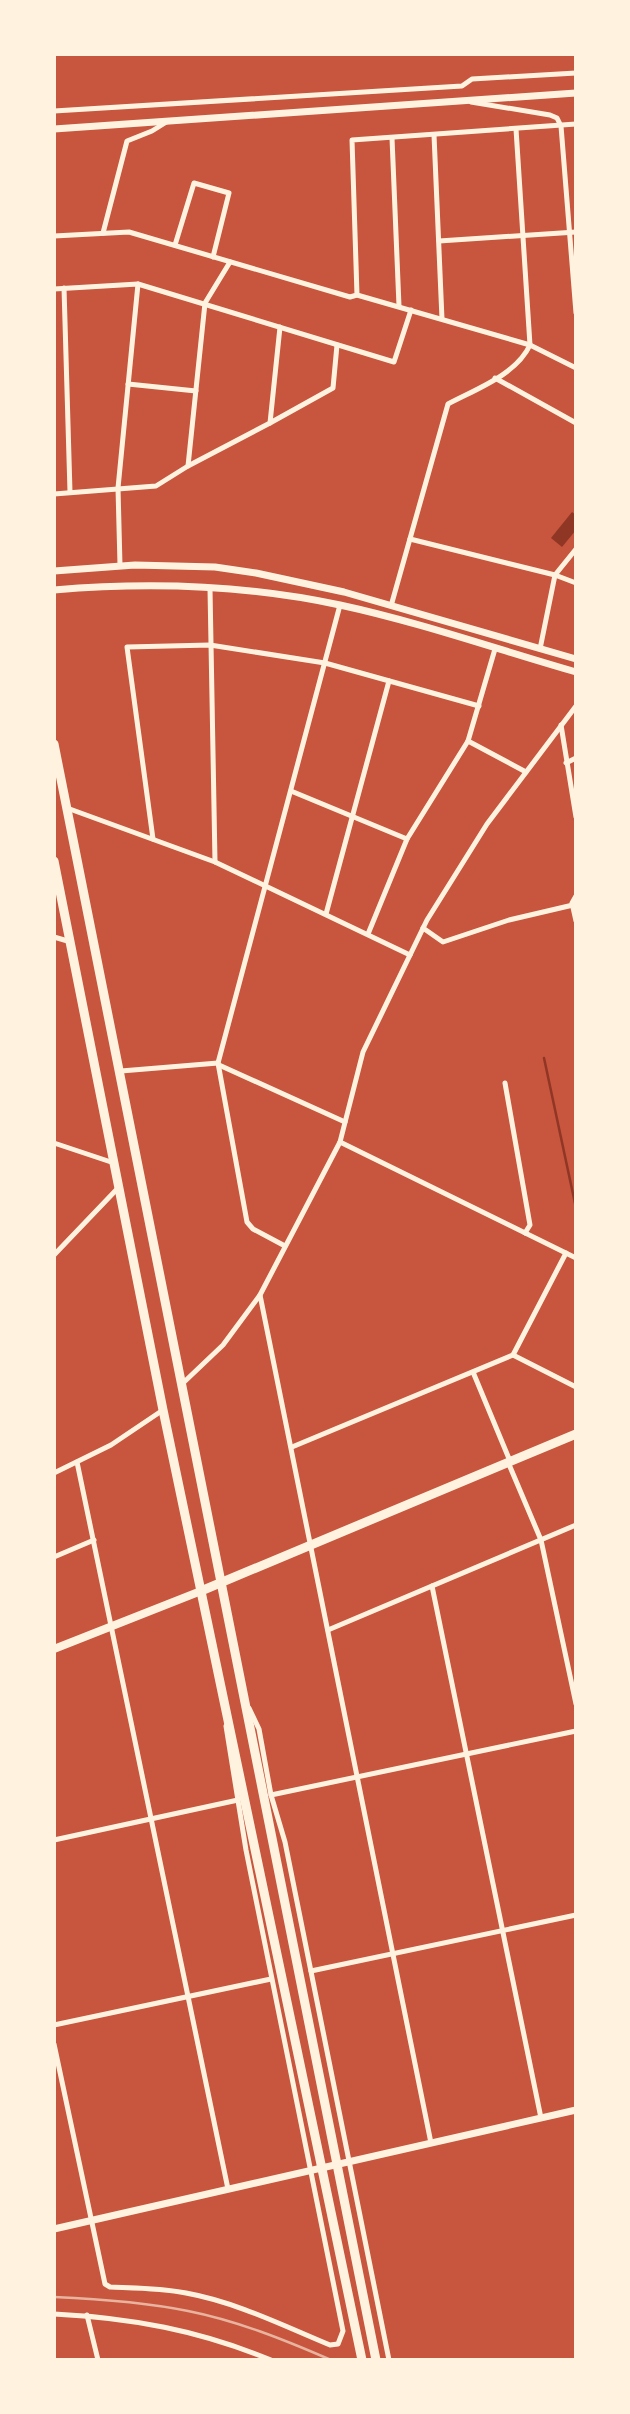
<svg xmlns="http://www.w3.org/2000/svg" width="630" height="2414" font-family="Signika,sans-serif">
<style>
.water{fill:#8f3625}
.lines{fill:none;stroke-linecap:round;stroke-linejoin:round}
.stream{stroke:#8f3625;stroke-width:2.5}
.minor{stroke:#fff3e0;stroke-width:5}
.tertiary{stroke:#fff3e0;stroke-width:7}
.secondary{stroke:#fff3e0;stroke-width:8}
.primary{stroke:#fff3e0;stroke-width:9}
.trunk{stroke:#fff3e0;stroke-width:9}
.rail{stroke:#e9b49f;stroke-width:2.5}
</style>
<rect width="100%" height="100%" fill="#c8553d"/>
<path class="water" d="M 572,512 L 576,515 L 576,530 L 562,547 L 551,538 Z"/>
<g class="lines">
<path class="stream" d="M 544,1058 L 576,1208"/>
<g class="minor">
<path d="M 471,102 L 550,115 L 557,118 L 561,126 L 576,313"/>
<path d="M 54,111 L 462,86 L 472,79 L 576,73"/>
<path d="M 434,135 L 442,319"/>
<path d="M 392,138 L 399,306"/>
<path d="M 103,233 L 127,141 L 152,131 L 168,121"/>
<path d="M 54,236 L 129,232 L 350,297 L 357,295 L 530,345 L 576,368"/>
<path d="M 439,241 L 576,232"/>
<path d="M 175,245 L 194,183 L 229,193 L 213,257"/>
<path d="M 64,288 L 70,492"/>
<path d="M 54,289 L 138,284 L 394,362 L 411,310"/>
<path d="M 357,295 L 352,140 L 576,124"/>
<path d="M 495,378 L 576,423"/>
<path d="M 128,384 L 196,391"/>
<path d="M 270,423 L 333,388 L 337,345"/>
<path d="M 188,466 L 205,303 L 230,262"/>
<path d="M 54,494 L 156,486 L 188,466 L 270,423 L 280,327"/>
<path d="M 410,539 L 555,575 L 576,583"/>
<path d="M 120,565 L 118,488 L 138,284"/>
<path d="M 210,589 L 215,862"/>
<path d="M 391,606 L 448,404 C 476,389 516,375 530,345 L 516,129"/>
<path d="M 540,649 L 555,575 L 576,549"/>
<path d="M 561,725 L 576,817"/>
<path d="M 468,741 L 526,772"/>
<path d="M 566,763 L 576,758"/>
<path d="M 291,791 L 407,839"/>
<path d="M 67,808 L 215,862 L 410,955"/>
<path d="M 153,839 L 127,647 L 210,645 L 325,663 L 479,706"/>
<path d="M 576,896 L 572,903 L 576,921"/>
<path d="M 326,914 L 389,681"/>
<path d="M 423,928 L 443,942 L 509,920 L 573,905"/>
<path d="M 368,934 L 407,839 L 468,741 L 495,649"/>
<path d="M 54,937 L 71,942"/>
<path d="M 219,1065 L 345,1122"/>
<path d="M 121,1071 L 218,1063"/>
<path d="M 505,1083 L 530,1225 L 525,1233"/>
<path d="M 340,1142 L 576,1258"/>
<path d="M 54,1143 L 114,1163"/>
<path d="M 285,1246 L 253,1229 L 247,1222 L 218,1063 L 340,605"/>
<path d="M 54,1255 L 119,1187"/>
<path d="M 260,1295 L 431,2143"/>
<path d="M 513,1355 L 576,1387"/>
<path d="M 473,1372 L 510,1461"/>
<path d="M 182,1384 L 223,1345 L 260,1295 L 340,1142 L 363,1052 L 427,920 L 487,824 L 576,706"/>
<path d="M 292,1447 L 513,1355 L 566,1253"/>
<path d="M 77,1462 L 228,2189"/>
<path d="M 508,1462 L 541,1540 L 576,1704"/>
<path d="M 54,1473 L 111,1445 L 163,1410"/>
<path d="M 54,1557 L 94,1540"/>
<path d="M 432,1586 L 541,2118"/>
<path d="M 328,1630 L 576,1525"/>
<path d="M 249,1708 L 259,1729 L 271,1795 L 285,1842 L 389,2360"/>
<path d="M 271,1795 L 576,1731"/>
<path d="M 54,1840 L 238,1800"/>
<path d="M 311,1971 L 576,1915"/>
<path d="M 54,2025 L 271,1979"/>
<path d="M 54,2044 L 105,2284 L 110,2287 C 136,2288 161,2288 186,2293 C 236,2302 284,2326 330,2345 L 338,2344 L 343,2331 L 246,1850 L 226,1726"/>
<path d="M 54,2314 C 132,2318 198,2330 271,2360"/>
<path d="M 87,2315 L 98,2360"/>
</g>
<g class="tertiary">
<path d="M 54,129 L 576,93"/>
<path d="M 54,571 L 135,565 L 215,567 L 256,573 L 344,592 L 576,659"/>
<path d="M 54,590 C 149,582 247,585 340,605 C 419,622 499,650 576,672"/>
<path d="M 54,2229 L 576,2110"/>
</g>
<path class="secondary" d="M 54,1649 L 201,1591"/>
<path class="primary" d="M 201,1591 L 576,1434"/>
<g class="trunk">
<path d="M 54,744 L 376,2360"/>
<path d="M 54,861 L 163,1410 L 362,2360"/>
</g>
<path class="rail" d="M 54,2297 C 99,2299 144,2302 188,2311 C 238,2321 285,2340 331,2360"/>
</g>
<rect width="630" height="2414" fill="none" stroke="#fff3e0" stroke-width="112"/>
</svg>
